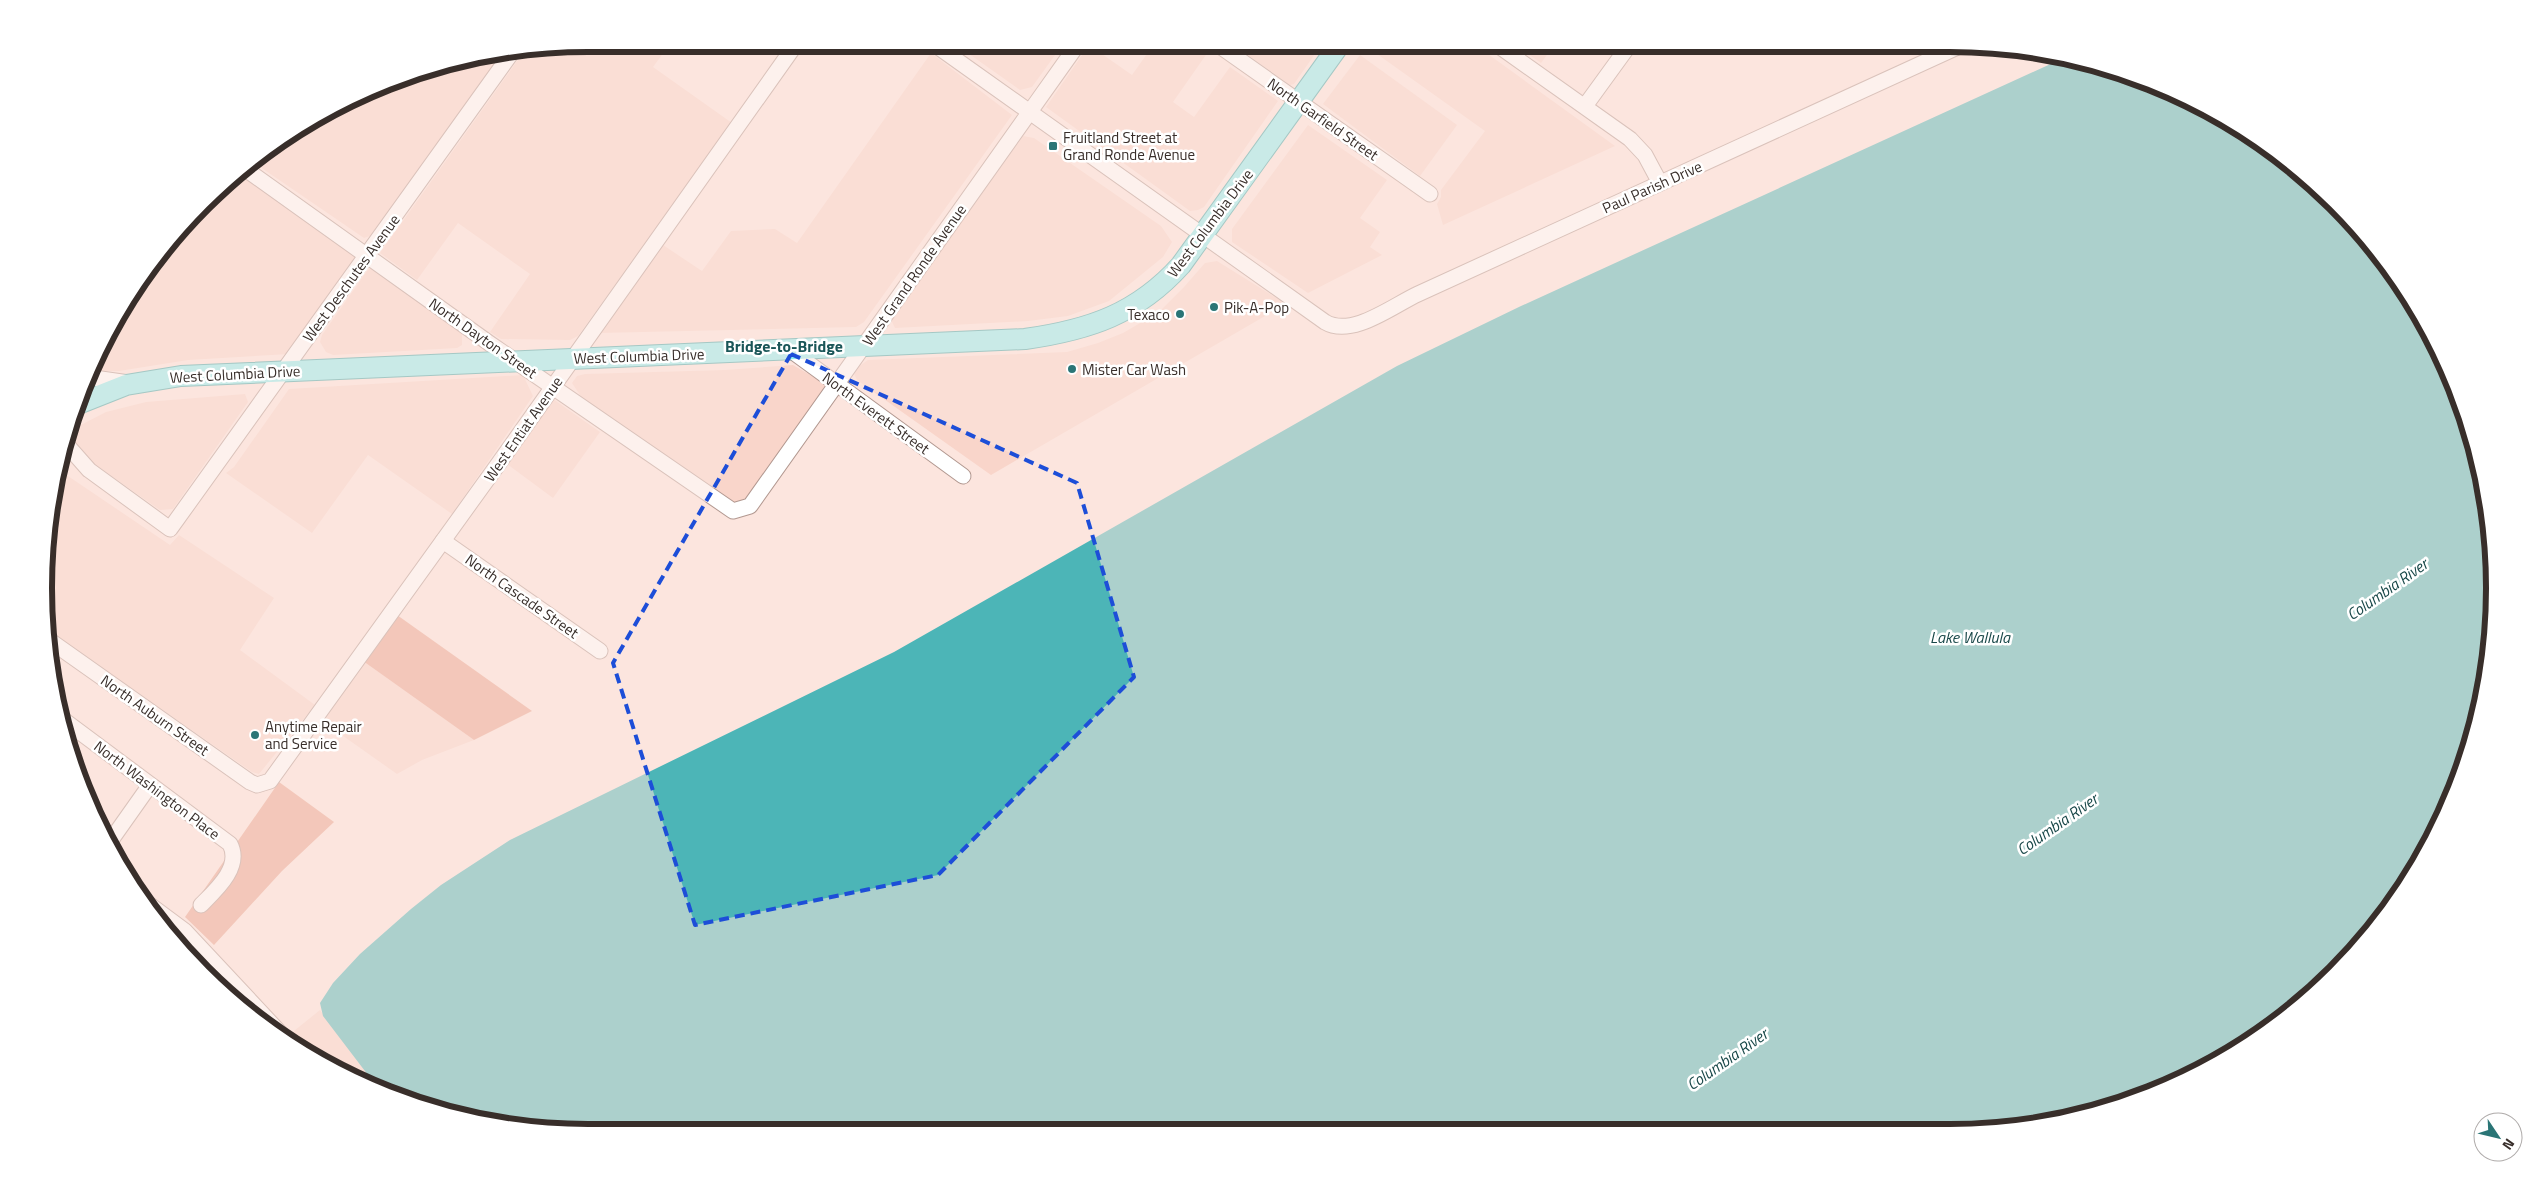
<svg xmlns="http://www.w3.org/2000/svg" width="2538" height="1177" font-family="'Titillium Web',sans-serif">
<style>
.built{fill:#f9d5ca}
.green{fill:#e8a38e}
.water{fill:#4cb5b7}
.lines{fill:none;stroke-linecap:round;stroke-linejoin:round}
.minor-casing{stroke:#b29890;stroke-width:17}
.major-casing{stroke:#3da4a5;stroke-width:22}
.minor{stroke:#fff;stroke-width:15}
.major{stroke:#8ceff1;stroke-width:20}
.marked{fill:none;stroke:#1d4ed8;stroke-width:4;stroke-dasharray:10 6;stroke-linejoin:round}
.poi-dot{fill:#2a7576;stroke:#fff;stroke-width:2}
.labels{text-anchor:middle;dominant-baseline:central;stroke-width:5;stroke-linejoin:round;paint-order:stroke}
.street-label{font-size:15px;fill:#382e2a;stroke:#fff}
.poi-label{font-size:15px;fill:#382e2a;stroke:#fff;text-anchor:start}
.neighbourhood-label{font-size:16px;font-weight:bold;fill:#1a5658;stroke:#fff}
.water-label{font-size:16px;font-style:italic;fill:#194849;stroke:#fff}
.rim{fill:none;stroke:#382e2a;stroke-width:6}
</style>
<rect width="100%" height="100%" fill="#fce5de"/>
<g class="built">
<path d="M 589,44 L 670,44 L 653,67 L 732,123 L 578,336 L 570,340 L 501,339 L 490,332 L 530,274 L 458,223 L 417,280 L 380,253 L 525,50 Z"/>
<path d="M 955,44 L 1063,44 L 1032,87 L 1020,90 Z"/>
<path d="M 1154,44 L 1197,44 L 1208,52 L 1173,102 L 1194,117 L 1230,67 L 1278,101 L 1204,207 L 1198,210 L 1190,211 L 1046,107 L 1089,45 L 1132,75 Z"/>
<path d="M 1232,44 L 1322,44 L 1294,84 L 1290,85 Z"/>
<path d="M 1363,44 L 1474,44 L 1615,146 L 1443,225 L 1437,204 L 1441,197 L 1441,190 L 1485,131 Z"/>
<path d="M 1514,44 L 1555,44 L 1541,63 Z"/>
<path d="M 504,52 L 376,234 L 364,238 L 253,162 L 316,117 L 413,73 L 482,54 Z"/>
<path d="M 931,53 L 1012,115 L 864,322 L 856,327 L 599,333 L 660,243 L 702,271 L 731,231 L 775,229 L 797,243 Z"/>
<path d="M 1360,55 L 1457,125 L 1420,176 L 1323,104 Z"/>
<path d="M 1308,125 L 1387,180 L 1360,218 L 1380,232 L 1370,247 L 1382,255 L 1308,293 L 1232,242 L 1232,229 Z"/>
<path d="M 1023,136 L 1034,138 L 1161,226 L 1172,242 L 1163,257 L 1109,301 L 1068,316 L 1028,321 L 895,328 L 891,320 Z"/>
<path d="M 238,173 L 357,255 L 357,260 L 289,354 L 188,360 L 119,371 L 90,371 L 117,316 L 179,230 Z"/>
<path d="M 1217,261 L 1286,304 L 991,475 L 857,380 L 854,374 L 858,367 L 868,360 L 1067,352 L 1098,343 L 1123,333 L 1159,312 L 1184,287 L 1205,263 Z"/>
<path d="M 372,267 L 454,324 L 462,333 L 462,345 L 457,348 L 333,355 L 326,352 L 320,342 L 322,335 L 367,271 Z"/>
<path d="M 793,365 L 831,387 L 742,515 L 586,404 L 572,383 L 577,376 L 585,374 L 725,370 Z"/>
<path d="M 523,375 L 533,396 L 452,514 L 368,455 L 312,533 L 226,473 L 234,467 L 289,389 Z"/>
<path d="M 245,394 L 248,402 L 173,509 L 160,510 L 83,456 L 76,443 L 75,428 L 106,412 L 146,402 Z"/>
<path d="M 553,399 L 600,432 L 553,498 L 507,464 Z"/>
<path d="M 59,465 L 65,474 L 170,545 L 179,535 L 274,598 L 240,650 L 315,705 L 259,774 L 252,772 L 48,630 L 44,588 L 54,483 Z"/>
<path d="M 363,661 L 474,740 L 422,760 L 397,774 L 322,721 Z"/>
<path d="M 320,1010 L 371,1079 L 386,1094 L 316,1060 L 288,1040 L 294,1031 Z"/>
</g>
<g class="green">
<path d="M 397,615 L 532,711 L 474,740 L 363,661 Z"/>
<path d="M 279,782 L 334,822 L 282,871 L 214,945 L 185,917 Z"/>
</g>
<path class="water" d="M 2066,57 L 2158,85 L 2252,135 L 2334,203 L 2402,286 L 2453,380 L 2484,482 L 2494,588 L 2484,694 L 2453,797 L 2382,920 L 2281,1021 L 2158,1092 L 2021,1129 L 588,1133 L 482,1123 L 386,1094 L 371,1079 L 323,1016 L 320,1003 L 333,983 L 360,954 L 411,909 L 441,885 L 510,840 L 894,652 L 1397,366 L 1521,306 Z"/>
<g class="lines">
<defs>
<g id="minor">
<path d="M 934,44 L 1325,322 C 1352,338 1392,306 1418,294 L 1962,45"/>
<path d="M 1217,44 L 1430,194"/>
<path d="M 1496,44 L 1630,139 L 1645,155 L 1660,183"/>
<path d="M 1585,106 L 1630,44"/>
<path d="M 244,168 L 489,343 L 733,511 L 750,506 L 1078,44"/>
<path d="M 789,349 L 963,476"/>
<path d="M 87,377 L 129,383"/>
<path d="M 66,444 L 89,470 L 170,529 L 513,51"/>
<path d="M 443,541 L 600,651"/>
<path d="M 49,640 L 250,782 L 257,785 L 270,781 L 499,463 L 796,44"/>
<path d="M 61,718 L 230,844 C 242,867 216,890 201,905"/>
<path d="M 109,843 L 150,785"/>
<path d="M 146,902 L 185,931 L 283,1036"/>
</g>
<path id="major" d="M 78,404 L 126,385 L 181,376 L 1025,339 C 1089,330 1137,314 1181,265 L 1340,44"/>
</defs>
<use href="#minor" class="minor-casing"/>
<use href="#major" class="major-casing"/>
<use href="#minor" class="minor"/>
<use href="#major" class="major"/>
</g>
<path d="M0 0H2538V1177H0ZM 791,354 L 1077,483 L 1134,677 L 938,875 L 695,925 L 613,663 Z" fill="#fce5de" fill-opacity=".55" fill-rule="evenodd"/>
<path class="marked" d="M 791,354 L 1077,483 L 1134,677 L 938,875 L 695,925 L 613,663 Z"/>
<g class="poi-dot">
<rect x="1048" y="141" width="10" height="10" rx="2.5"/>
<circle cx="1214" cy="307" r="5"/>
<circle cx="1180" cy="314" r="5"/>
<circle cx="1072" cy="369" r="5"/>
<circle cx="255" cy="735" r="5"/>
</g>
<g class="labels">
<g class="street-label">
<text transform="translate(1323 119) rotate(35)">North Garfield Street</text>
<text transform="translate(1652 187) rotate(-24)">Paul Parish Drive</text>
<text transform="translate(1210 223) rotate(-53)">West Columbia Drive</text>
<text transform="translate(914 275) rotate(-55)">West Grand Ronde Avenue</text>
<text transform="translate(351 278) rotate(-54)">West Deschutes Avenue</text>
<text transform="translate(483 338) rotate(35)">North Dayton Street</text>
<text transform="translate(639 356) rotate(-2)">West Columbia Drive</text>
<text transform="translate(235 374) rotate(-3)">West Columbia Drive</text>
<text transform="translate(876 413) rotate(36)">North Everett Street</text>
<text transform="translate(523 429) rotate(-55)">West Entiat Avenue</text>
<text transform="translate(522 596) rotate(35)">North Cascade Street</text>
<text transform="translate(155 715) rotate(35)">North Auburn Street</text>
<text transform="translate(157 790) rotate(37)">North Washington Place</text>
</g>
<g class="poi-label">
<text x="1063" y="137">Fruitland Street at<tspan x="1063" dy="17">Grand Ronde Avenue</tspan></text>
<text x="1224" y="307">Pik-A-Pop</text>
<text x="1170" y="314" text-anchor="end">Texaco</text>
<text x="1082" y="369">Mister Car Wash</text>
<text x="265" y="726">Anytime Repair<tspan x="265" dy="17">and Service</tspan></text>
</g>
<g class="neighbourhood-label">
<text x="784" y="346">Bridge-to-Bridge</text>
</g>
<g class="water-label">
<text transform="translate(2387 589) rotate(-35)">Columbia River</text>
<text x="1970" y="637">Lake Wallula</text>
<text transform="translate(2057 824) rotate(-35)">Columbia River</text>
<text transform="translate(1727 1059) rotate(-35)">Columbia River</text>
</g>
</g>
<path d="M0 0H2538V1177H0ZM588 52H1950A536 536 0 0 1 2486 588V588A536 536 0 0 1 1950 1124H588A536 536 0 0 1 52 588V588A536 536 0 0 1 588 52Z" fill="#fff" fill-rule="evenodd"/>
<path class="rim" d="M588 52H1950A536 536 0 0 1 2486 588V588A536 536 0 0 1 1950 1124H588A536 536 0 0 1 52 588V588A536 536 0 0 1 588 52Z"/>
<g transform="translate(2498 1137) rotate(125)"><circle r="24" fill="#ffffff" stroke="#afabaa"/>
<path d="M0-4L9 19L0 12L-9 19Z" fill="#2a7576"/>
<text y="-8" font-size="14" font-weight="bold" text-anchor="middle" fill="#382e2a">N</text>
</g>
</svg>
